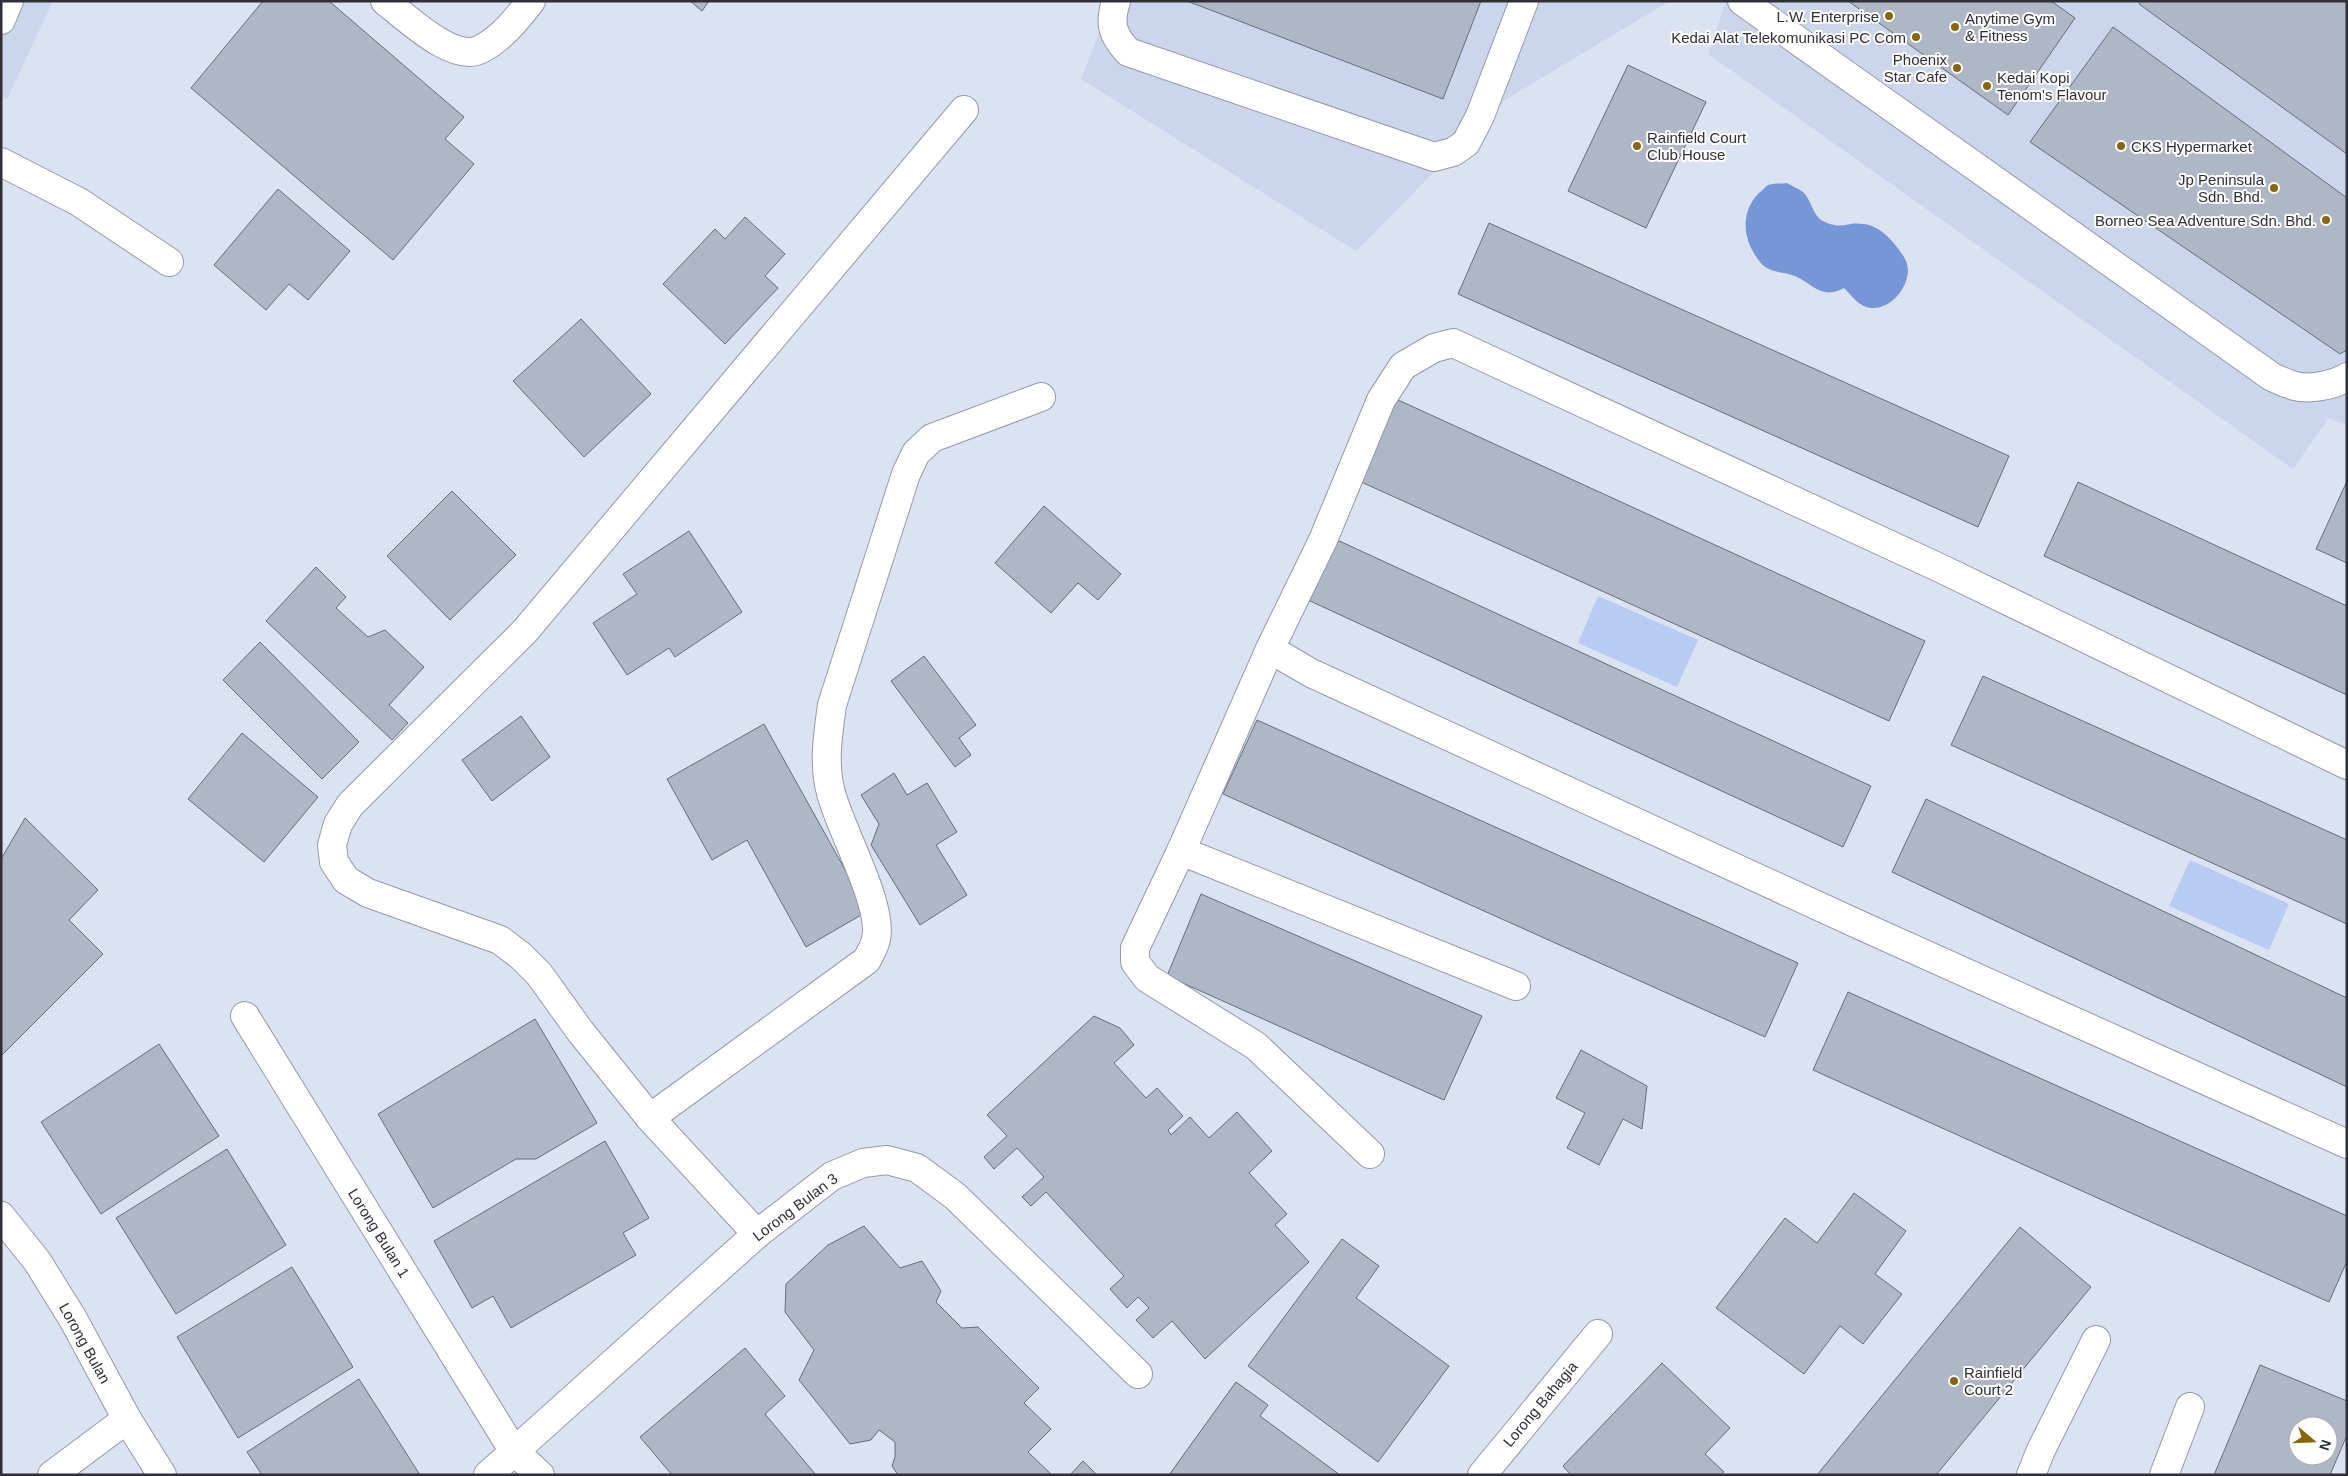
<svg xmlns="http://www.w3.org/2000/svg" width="2348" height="1476" font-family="Helvetica,sans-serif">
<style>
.built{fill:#cbd6ec}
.green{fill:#b7cbf3}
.water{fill:#7696d8}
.building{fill:#afb6c5;stroke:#666d7a;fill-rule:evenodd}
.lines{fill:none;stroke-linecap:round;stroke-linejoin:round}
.minor-casing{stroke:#939aa9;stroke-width:30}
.minor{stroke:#fff;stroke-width:28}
.poi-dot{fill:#8a6603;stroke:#fff;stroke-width:2}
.labels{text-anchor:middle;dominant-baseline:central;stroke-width:4;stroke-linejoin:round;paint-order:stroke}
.poi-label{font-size:15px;fill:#2d3036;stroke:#fff;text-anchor:end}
.street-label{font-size:15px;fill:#2d3036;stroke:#fff}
</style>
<rect width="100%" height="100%" fill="#dbe3f3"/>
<g class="built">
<path d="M 1,1 L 53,1 L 7,99 L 1,97 Z"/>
<path d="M 1111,1 L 1670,1 L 1505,100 L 1356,251 L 1081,79 Z"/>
<path d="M 1726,1 L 2347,1 L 2347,425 L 2329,418 L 2293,469 L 2290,467 L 1708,54 Z"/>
</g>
<g class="green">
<path d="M 1598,596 L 1698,640 L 1677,687 L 1578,643 Z"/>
<path d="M 2190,860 L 2289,904 L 2269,950 L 2169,906 Z"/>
</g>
<path class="water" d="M 1787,183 C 1792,186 1800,189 1804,193 C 1811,200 1813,216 1823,221 C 1843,231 1846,221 1864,224 C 1881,226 1895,243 1904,257 C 1917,277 1895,310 1871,308 C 1859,307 1852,296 1844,288 C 1822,300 1814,285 1795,276 C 1783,271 1770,274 1760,262 C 1743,241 1739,213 1759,193 C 1762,191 1765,187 1768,185 C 1773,183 1782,184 1787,183 Z"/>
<g class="building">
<path d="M 263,1 L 329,1 L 464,117 L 445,139 L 474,164 L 393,260 L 191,88 Z"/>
<path d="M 690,1 L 709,1 L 702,11 Z"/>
<path d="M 1187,1 L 1481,1 L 1443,99 Z"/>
<path d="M 1848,1 L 2051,1 L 2075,18 L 2008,115 Z"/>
<path d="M 2141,1 L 2347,1 L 2347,154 L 2139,4 Z"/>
<path d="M 2113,27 L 2347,198 L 2347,350 L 2340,354 L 2030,142 Z"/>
<path d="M 1628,65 L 1706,102 L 1646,228 L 1568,191 Z"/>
<path d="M 278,189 L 350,251 L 308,300 L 289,284 L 266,310 L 214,265 Z"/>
<path d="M 745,217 L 785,254 L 765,276 L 778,288 L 725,344 L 663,284 L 715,229 L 725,239 Z"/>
<path d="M 1489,223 L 2009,456 L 1978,527 L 1458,294 Z"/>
<path d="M 581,319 L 651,394 L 584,457 L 513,381 Z"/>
<path d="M 1396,399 L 1925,641 L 1889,721 L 1359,481 Z"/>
<path d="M 2347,481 L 2347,563 L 2316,549 Z"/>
<path d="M 2078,482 L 2347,606 L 2347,695 L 2044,556 Z"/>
<path d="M 452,491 L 516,555 L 450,620 L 387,556 Z"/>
<path d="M 1044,506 L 1121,574 L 1098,600 L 1078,583 L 1051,613 L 995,563 Z"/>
<path d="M 689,531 L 742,612 L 675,657 L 669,648 L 627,675 L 593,623 L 637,594 L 623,574 Z"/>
<path d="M 1335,539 L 1871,786 L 1843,847 L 1308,600 Z"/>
<path d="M 316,567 L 346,597 L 336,608 L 368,637 L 385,630 L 424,667 L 389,705 L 408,723 L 392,740 L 266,621 Z"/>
<path d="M 260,642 L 359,742 L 322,779 L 223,680 Z"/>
<path d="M 924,656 L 976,725 L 959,738 L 971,755 L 955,767 L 891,681 Z"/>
<path d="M 1983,676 L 2347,840 L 2347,924 L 1951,745 Z"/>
<path d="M 521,716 L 550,757 L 492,801 L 462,760 Z"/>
<path d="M 1257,720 L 1798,963 L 1765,1037 L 1223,794 Z"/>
<path d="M 764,724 L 868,911 L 806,947 L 747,840 L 712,860 L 667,779 Z"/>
<path d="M 242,733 L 318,797 L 264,862 L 188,799 Z"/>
<path d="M 894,773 L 907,795 L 927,783 L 957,832 L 936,845 L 967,895 L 920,925 L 871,845 L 879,824 L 861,795 Z"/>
<path d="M 1926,799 L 2347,998 L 2347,1087 L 1892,872 Z"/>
<path d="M 25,818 L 98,890 L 69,920 L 103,954 L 1,1056 L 1,859 Z"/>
<path d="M 1201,894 L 1482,1016 L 1444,1100 L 1167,976 Z"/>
<path d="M 1848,992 L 2347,1216 L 2347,1261 L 2329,1302 L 1813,1070 Z"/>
<path d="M 1094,1016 L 1120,1028 L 1134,1045 L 1114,1063 L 1146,1098 L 1157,1088 L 1183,1116 L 1168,1130 L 1171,1135 L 1190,1117 L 1209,1138 L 1237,1112 L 1272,1151 L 1249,1173 L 1287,1214 L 1275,1225 L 1309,1262 L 1205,1359 L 1172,1321 L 1153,1338 L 1136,1320 L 1149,1308 L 1138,1297 L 1127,1308 L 1110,1289 L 1124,1276 L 1046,1192 L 1031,1206 L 1022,1197 L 1044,1177 L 1017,1148 L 994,1169 L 984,1157 L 1007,1136 L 987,1115 Z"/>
<path d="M 535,1019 L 597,1123 L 536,1159 L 516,1159 L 433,1208 L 378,1114 Z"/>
<path d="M 159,1044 L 219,1136 L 101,1214 L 41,1122 Z"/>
<path d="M 1581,1050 L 1647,1086 L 1642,1129 L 1623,1119 L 1599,1165 L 1567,1148 L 1585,1113 L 1556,1098 Z"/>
<path d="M 605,1141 L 649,1218 L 623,1233 L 636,1255 L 511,1328 L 493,1296 L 472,1308 L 434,1241 Z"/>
<path d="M 227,1149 L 286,1245 L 176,1314 L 116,1218 Z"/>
<path d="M 1854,1193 L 1906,1231 L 1875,1274 L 1902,1294 L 1863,1344 L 1840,1326 L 1804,1374 L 1716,1308 L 1785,1218 L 1817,1243 Z"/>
<path d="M 864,1226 L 900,1268 L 922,1261 L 941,1291 L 936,1302 L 962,1328 L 978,1327 L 1039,1388 L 1024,1403 L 1051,1429 L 1028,1452 L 1052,1475 L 898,1475 L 892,1466 L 895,1457 L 895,1442 L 879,1430 L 871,1440 L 850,1444 L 799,1380 L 814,1350 L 785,1312 L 786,1284 L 828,1245 Z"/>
<path d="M 2020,1227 L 2091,1287 L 1936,1475 L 1817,1475 Z"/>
<path d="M 1342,1239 L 1379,1266 L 1356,1298 L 1449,1366 L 1378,1462 L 1248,1366 Z"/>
<path d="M 292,1267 L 353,1367 L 238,1438 L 177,1337 Z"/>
<path d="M 745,1348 L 785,1396 L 765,1414 L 816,1475 L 672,1475 L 640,1437 Z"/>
<path d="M 1662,1363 L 1730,1428 L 1705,1454 L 1724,1472 L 1721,1475 L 1571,1475 L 1563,1466 Z"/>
<path d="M 2260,1365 L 2347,1401 L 2347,1435 L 2330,1475 L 2214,1475 ZM 2298,1426 L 2328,1426 L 2328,1456 L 2298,1456 Z"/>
<path d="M 359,1379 L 420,1475 L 262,1475 L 247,1452 Z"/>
<path d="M 1236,1382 L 1268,1405 L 1260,1416 L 1340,1475 L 1169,1475 Z"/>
<path d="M 1083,1461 L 1097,1475 L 1070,1475 Z"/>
</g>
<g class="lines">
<defs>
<g id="minor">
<path d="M 385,1 C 406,17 454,64 481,49 C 502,38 517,19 531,1"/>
<path d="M 1116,1 C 1109,24 1112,34 1128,52 L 1434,157 L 1453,152 L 1466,143 L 1480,116 L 1524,1"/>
<path d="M 1742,1 L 2272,377 C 2279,380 2287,384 2295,386 C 2309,390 2335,385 2347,377"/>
<path d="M 1,20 L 9,1"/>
<path d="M 1,162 L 79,202 L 169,262"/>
<path d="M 1270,649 L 1311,673 L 1864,927 L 2347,1144"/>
<path d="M 1181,851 L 1516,986"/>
<path d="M 245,1016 L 513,1450 L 540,1475"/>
<path d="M 650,1118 L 867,960 C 870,953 875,946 876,939 C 884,906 840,829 831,793 C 823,765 828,734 832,705 L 906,474 L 916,453 L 932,438 L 1041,397"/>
<path d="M 1370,1154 L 1256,1046 L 1147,978 L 1135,962 L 1135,948 L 1181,851 L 1270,649 L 1323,540 L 1381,400 L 1403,366 L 1434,348 L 1453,343 L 1942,569 L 2347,765"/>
<path d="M 1,1216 L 37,1261 L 73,1319 L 127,1419 L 162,1475"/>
<path d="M 757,1234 L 650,1118 L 580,1031 L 539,974 L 521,956 L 500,940 L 368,893 L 346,880 L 334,862 L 332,845 L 338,824 L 350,805 L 525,631 L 964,110"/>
<path d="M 52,1475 L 127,1419"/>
<path d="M 488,1475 L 757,1234 L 832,1176 L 863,1163 L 887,1160 L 917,1168 L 955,1196 L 1138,1374"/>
<path d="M 1482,1475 L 1598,1334"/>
<path d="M 2031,1475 L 2041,1450 L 2096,1340"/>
<path d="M 2164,1475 L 2190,1407"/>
</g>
</defs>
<use href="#minor" class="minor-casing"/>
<use href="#minor" class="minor"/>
</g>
<g class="poi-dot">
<circle cx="1889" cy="16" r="5"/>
<circle cx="1955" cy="27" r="5"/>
<circle cx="1916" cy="37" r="5"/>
<circle cx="1957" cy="68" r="5"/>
<circle cx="1987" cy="86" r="5"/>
<circle cx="1637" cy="146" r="5"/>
<circle cx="2121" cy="146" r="5"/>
<circle cx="2274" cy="188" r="5"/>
<circle cx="2326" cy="220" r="5"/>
<circle cx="1954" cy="1381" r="5"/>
</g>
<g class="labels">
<g class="poi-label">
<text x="1879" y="16">L.W. Enterprise</text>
<text x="1965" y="18" text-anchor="start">Anytime Gym<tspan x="1965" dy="17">&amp; Fitness</tspan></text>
<text x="1906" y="37">Kedai Alat Telekomunikasi PC Com</text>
<text x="1947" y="59">Phoenix<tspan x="1947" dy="17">Star Cafe</tspan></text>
<text x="1997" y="77" text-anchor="start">Kedai Kopi<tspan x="1997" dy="17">Tenom's Flavour</tspan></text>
<text x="1647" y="137" text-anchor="start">Rainfield Court<tspan x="1647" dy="17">Club House</tspan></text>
<text x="2131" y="146" text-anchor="start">CKS Hypermarket</text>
<text x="2264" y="179">Jp Peninsula<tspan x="2264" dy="17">Sdn. Bhd.</tspan></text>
<text x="2316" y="220">Borneo Sea Adventure Sdn. Bhd.</text>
<text x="1964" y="1372" text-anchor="start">Rainfield<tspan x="1964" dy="17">Court 2</tspan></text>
</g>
<g class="street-label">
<text transform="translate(795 1207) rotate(-37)">Lorong Bulan 3</text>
<text transform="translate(379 1233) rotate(58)">Lorong Bulan 1</text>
<text transform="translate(85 1343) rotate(61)">Lorong Bulan</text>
<text transform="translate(1540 1404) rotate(-50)">Lorong Bahagia</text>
</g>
</g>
<rect width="2348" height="1476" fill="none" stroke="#2d3036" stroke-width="5"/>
<g transform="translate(2313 1441) rotate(109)"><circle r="24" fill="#ffffff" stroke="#abacaf"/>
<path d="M0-4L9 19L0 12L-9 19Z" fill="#8a6603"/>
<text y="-8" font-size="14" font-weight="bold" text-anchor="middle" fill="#2d3036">N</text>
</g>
</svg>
